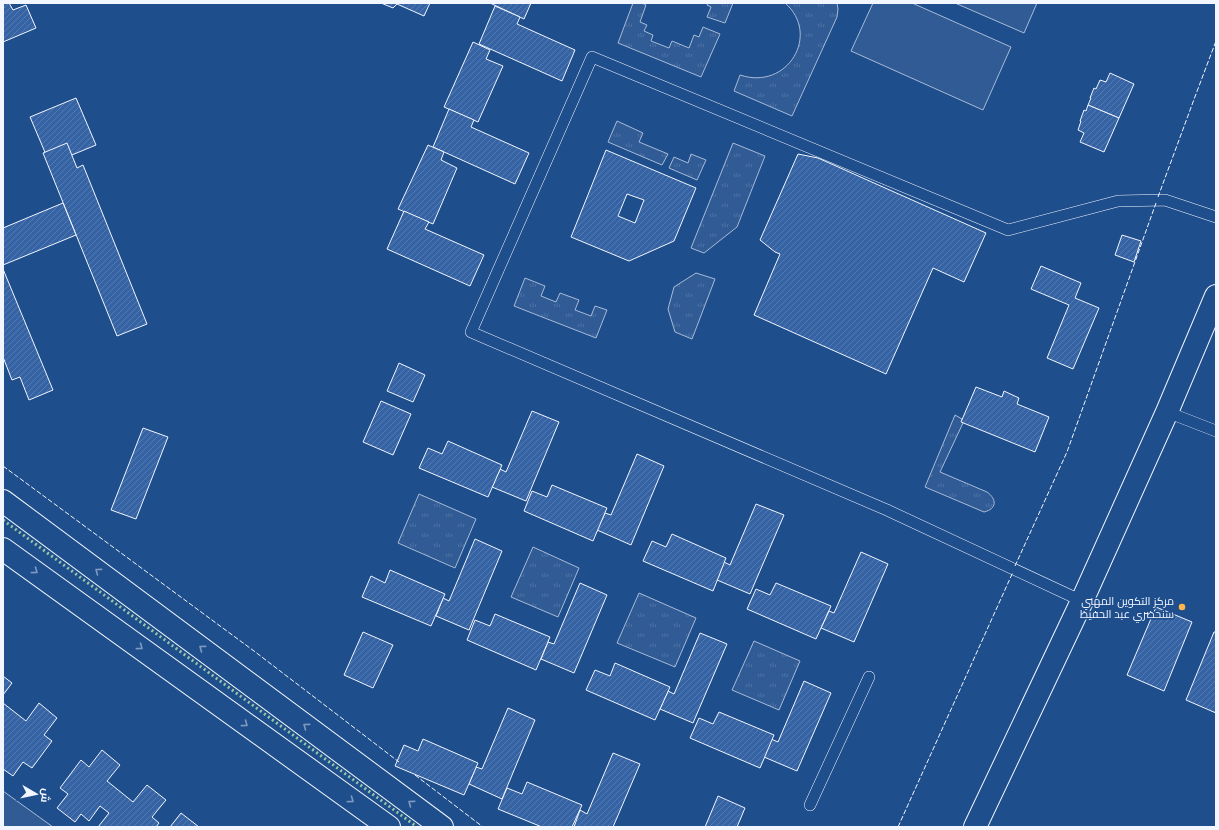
<svg xmlns="http://www.w3.org/2000/svg" width="1219" height="830" font-family="Montserrat,Cairo,sans-serif">
<style>
.grass{fill:url(#grass-tufts);stroke:#a8bbd7}
.built{fill:#305b95;stroke:#a8bbd7}
.building{fill:url(#building-hatch);stroke:#f2f6ff;fill-rule:evenodd}
.lines{fill:none;stroke-linecap:round;stroke-linejoin:round}
.lane-casing{stroke:#f2f6ff;stroke-width:12}
.secondary-casing{stroke:#f2f6ff;stroke-width:24}
.lane{stroke:#1f4e8c;stroke-width:11}
.secondary{stroke:#1f4e8c;stroke-width:22}
.hedge{stroke:#97c8a6;stroke-width:3;stroke-dasharray:2 3;stroke-linecap:butt}
.fence{stroke:#f2f6ff;stroke-width:1;stroke-dasharray:5 2;stroke-linecap:butt}
.oneway{stroke:#7e9ac0}
.poi-dot{fill:#ffb74d;stroke:#1f4e8c;stroke-width:1.5}
.labels{text-anchor:middle;dominant-baseline:central;stroke-width:3;stroke-linejoin:round;paint-order:stroke}
.poi-label{font-size:11px;fill:#f2f6ff;stroke:#1f4e8c;text-anchor:end}
</style>
<defs>
<pattern id="grass-tufts" width="24" height="20" patternUnits="userSpaceOnUse"><rect width="24" height="20" fill="#305b95"/><path d="M3 7l-1-3M5 7V3M7 7l1-3M15 17l-1-3M17 17v-4M19 17l1-3" fill="none" stroke="#4e73a5"/></pattern>
<pattern id="building-hatch" width="6" height="6" patternUnits="userSpaceOnUse"><rect width="6" height="6" fill="#3563a3"/><path d="M-1 1l2-2M0 6l6-6M5 7l2-2" fill="none" stroke="#537ab1"/></pattern>
</defs>
<rect width="100%" height="100%" fill="#1f4e8c"/>
<g class="grass">
<path d="M 633,3 L 642,3 L 646,5 L 640,22 L 647,25 L 644,31 L 653,35 L 651,41 L 669,48 L 672,41 L 689,48 L 694,35 L 699,37 L 703,27 L 720,34 L 701,77 L 618,43 Z"/>
<path d="M 708,3 L 733,3 L 725,23 L 707,17 L 711,7 L 707,5 Z"/>
<path d="M 785,3 L 837,3 L 838,9 L 837,17 L 792,116 L 734,91 L 740,75 C 788,91 821,34 785,3 Z"/>
<path d="M 617,121 L 643,133 L 639,142 L 668,154 L 662,165 L 608,142 Z"/>
<path d="M 733,143 L 765,156 L 737,227 L 704,253 L 691,248 Z"/>
<path d="M 691,154 L 706,160 L 697,180 L 669,168 L 674,157 L 688,163 Z"/>
<path d="M 696,273 L 715,279 L 692,339 L 675,332 L 668,309 L 674,287 Z"/>
<path d="M 525,278 L 545,286 L 541,296 L 556,302 L 560,293 L 579,300 L 575,310 L 591,316 L 595,306 L 607,310 L 596,338 L 514,306 Z"/>
<path d="M 955,415 L 962,419 L 963,423 L 940,472 L 987,492 C 997,499 997,509 984,512 L 925,487 Z"/>
<path d="M 419,494 L 476,519 L 455,568 L 398,543 Z"/>
<path d="M 533,547 L 579,568 L 558,617 L 511,597 Z"/>
<path d="M 639,593 L 696,618 L 675,667 L 617,643 Z"/>
<path d="M 754,641 L 800,661 L 779,710 L 732,690 Z"/>
</g>
<g class="built">
<path d="M 873,3 L 912,3 L 1011,47 L 983,110 L 851,51 Z"/>
<path d="M 955,3 L 1037,3 L 1024,33 Z"/>
<path d="M 3,791 L 53,827 L 3,827 Z"/>
</g>
<g class="building">
<path d="M 3,3 L 9,3 L 13,10 L 26,5 L 36,28 L 3,42 Z"/>
<path d="M 381,3 L 430,3 L 424,16 L 397,4 L 393,8 Z"/>
<path d="M 490,3 L 531,3 L 524,19 Z"/>
<path d="M 495,6 L 520,17 L 517,24 L 575,50 L 562,81 L 479,44 Z"/>
<path d="M 473,42 L 490,50 L 486,59 L 503,66 L 478,122 L 444,107 Z"/>
<path d="M 1110,73 L 1134,84 L 1119,118 L 1088,105 L 1091,98 L 1090,98 L 1094,88 L 1096,89 L 1100,80 L 1106,82 Z"/>
<path d="M 76,98 L 96,145 L 50,164 L 30,117 Z"/>
<path d="M 1088,105 L 1119,118 L 1104,152 L 1080,142 L 1084,133 L 1078,130 L 1081,121 L 1080,121 L 1084,110 L 1086,111 Z"/>
<path d="M 449,109 L 474,120 L 471,127 L 529,153 L 515,184 L 433,147 Z"/>
<path d="M 67,143 L 77,168 L 83,165 L 147,324 L 117,336 L 43,153 Z"/>
<path d="M 428,145 L 444,152 L 441,160 L 457,168 L 433,224 L 398,209 Z"/>
<path d="M 606,150 L 696,188 L 674,241 L 629,261 L 571,237 ZM 627,194 L 644,200 L 635,223 L 618,216 Z"/>
<path d="M 798,154 L 818,158 L 986,233 L 964,282 L 933,268 L 886,374 L 754,315 L 780,254 L 775,252 L 760,240 Z"/>
<path d="M 63,203 L 76,235 L 3,265 L 3,228 Z"/>
<path d="M 404,211 L 429,222 L 425,229 L 484,255 L 470,286 L 387,249 Z"/>
<path d="M 1122,235 L 1141,241 L 1134,262 L 1115,255 Z"/>
<path d="M 1041,266 L 1081,283 L 1075,298 L 1099,308 L 1073,369 L 1047,358 L 1069,305 L 1031,289 Z"/>
<path d="M 3,269 L 53,390 L 29,400 L 20,377 L 12,380 L 3,357 Z"/>
<path d="M 399,363 L 425,375 L 413,402 L 387,391 Z"/>
<path d="M 976,387 L 1002,397 L 1004,391 L 1019,398 L 1017,404 L 1049,417 L 1035,452 L 961,422 Z"/>
<path d="M 381,401 L 411,414 L 393,455 L 363,442 Z"/>
<path d="M 532,411 L 559,422 L 526,501 L 492,487 L 500,469 L 506,472 Z"/>
<path d="M 143,428 L 168,437 L 136,519 L 111,510 Z"/>
<path d="M 448,441 L 502,465 L 488,497 L 419,468 L 428,448 L 442,454 Z"/>
<path d="M 637,454 L 664,466 L 631,545 L 597,530 L 605,513 L 611,515 Z"/>
<path d="M 552,485 L 607,508 L 593,541 L 524,511 L 532,491 L 547,497 Z"/>
<path d="M 756,504 L 784,515 L 750,594 L 717,580 L 724,562 L 730,565 Z"/>
<path d="M 672,534 L 726,558 L 713,591 L 643,561 L 652,541 L 666,547 Z"/>
<path d="M 475,539 L 502,551 L 469,630 L 436,616 L 443,598 L 449,601 Z"/>
<path d="M 861,552 L 888,564 L 854,642 L 821,628 L 829,611 L 834,613 Z"/>
<path d="M 390,570 L 445,594 L 431,626 L 362,597 L 371,576 L 385,583 Z"/>
<path d="M 580,583 L 607,595 L 574,673 L 541,659 L 548,642 L 554,644 Z"/>
<path d="M 776,583 L 831,606 L 816,639 L 747,609 L 756,589 L 770,595 Z"/>
<path d="M 1156,607 L 1192,622 L 1164,691 L 1127,675 Z"/>
<path d="M 495,614 L 550,637 L 536,670 L 467,640 L 475,620 L 490,626 Z"/>
<path d="M 363,632 L 393,645 L 373,688 L 344,675 Z"/>
<path d="M 1214,632 L 1216,632 L 1216,713 L 1186,700 Z"/>
<path d="M 700,633 L 727,644 L 693,723 L 660,709 L 668,691 L 674,694 Z"/>
<path d="M 615,663 L 670,687 L 655,720 L 586,690 L 595,670 L 610,676 Z"/>
<path d="M 3,676 L 12,683 L 3,695 Z"/>
<path d="M 804,681 L 831,693 L 797,771 L 764,757 L 771,739 L 778,742 Z"/>
<path d="M 3,703 L 26,721 L 39,703 L 57,718 L 44,735 L 52,741 L 32,768 L 23,762 L 13,776 L 3,769 Z"/>
<path d="M 508,708 L 535,720 L 502,799 L 469,784 L 476,767 L 482,769 Z"/>
<path d="M 719,712 L 774,735 L 760,768 L 690,738 L 699,718 L 713,724 Z"/>
<path d="M 423,739 L 478,763 L 464,795 L 395,766 L 404,745 L 418,751 Z"/>
<path d="M 102,750 L 120,765 L 107,781 L 133,802 L 147,785 L 166,800 L 152,817 L 159,823 L 156,827 L 98,827 L 109,813 L 100,806 L 89,821 L 81,814 L 75,822 L 57,808 L 68,794 L 60,788 L 81,760 L 89,767 Z"/>
<path d="M 613,753 L 640,764 L 613,827 L 574,827 L 580,810 L 587,814 Z"/>
<path d="M 527,782 L 582,805 L 572,827 L 542,827 L 498,809 L 507,788 L 522,794 Z"/>
<path d="M 718,796 L 745,808 L 737,827 L 705,827 Z"/>
<path d="M 181,813 L 199,827 L 170,827 Z"/>
</g>
<g class="lines">
<defs>
<g id="lane">
<path d="M 1167,412 L 1216,431"/>
<path d="M 1082,601 L 887,510 L 471,332 L 592,57 L 1008,230 L 1118,201 L 1165,200 L 1216,217"/>
<path d="M 810,805 L 869,677"/>
</g>
<g id="secondary">
<path d="M 3,501 L 442,827"/>
<path d="M 3,549 L 389,827"/>
<path d="M 975,827 L 1082,601 L 1167,412 L 1216,296"/>
</g>
</defs>
<use href="#lane" class="lane-casing"/>
<use href="#secondary" class="secondary-casing"/>
<use href="#lane" class="lane"/>
<use href="#secondary" class="secondary"/>
<path class="hedge" d="M 3,520 L 417,827"/>
<g class="fence">
<path d="M 1158,197 L 1196,94 L 1216,41"/>
<path d="M 3,466 L 254,651 L 399,762"/>
<path d="M 1015,566 L 1067,452 L 1156,203"/>
<path d="M 415,775 L 483,827"/>
<path d="M 898,827 L 1013,572"/>
</g>
</g>
<defs><path id="oneway-chevron" d="M-2-3.5L2.5 0L-2 3.5" fill="none" stroke-width="1.6" stroke-linecap="round" stroke-linejoin="round"/></defs>
<g class="oneway">
<use href="#oneway-chevron" transform="translate(35 571) rotate(36)"/>
<use href="#oneway-chevron" transform="translate(98 571) rotate(-143)"/>
<use href="#oneway-chevron" transform="translate(140 647) rotate(36)"/>
<use href="#oneway-chevron" transform="translate(202 648) rotate(-143)"/>
<use href="#oneway-chevron" transform="translate(245 724) rotate(36)"/>
<use href="#oneway-chevron" transform="translate(306 726) rotate(-143)"/>
<use href="#oneway-chevron" transform="translate(351 800) rotate(36)"/>
<use href="#oneway-chevron" transform="translate(411 803) rotate(-143)"/>
</g>
<circle class="poi-dot" cx="1182" cy="607" r="4"/>
<g class="labels">
<g class="poi-label">
<text x="1174" y="601">مركز التكوين المهني<tspan x="1174" dy="13">سنحضري عبد الحفيظ</tspan></text>
</g>
</g>
<rect width="1219" height="830" fill="none" stroke="#f2f6ff" stroke-width="8"/>
<g transform="translate(36 794) rotate(99)" stroke="#1f4e8c" stroke-width="3" paint-order="stroke">
<path d="M0-3L7 15L0 10L-7 15Z" fill="#f2f6ff"/>
<text y="-6" font-size="11" font-weight="bold" text-anchor="middle" fill="#f2f6ff">ش</text>
</g>
</svg>
